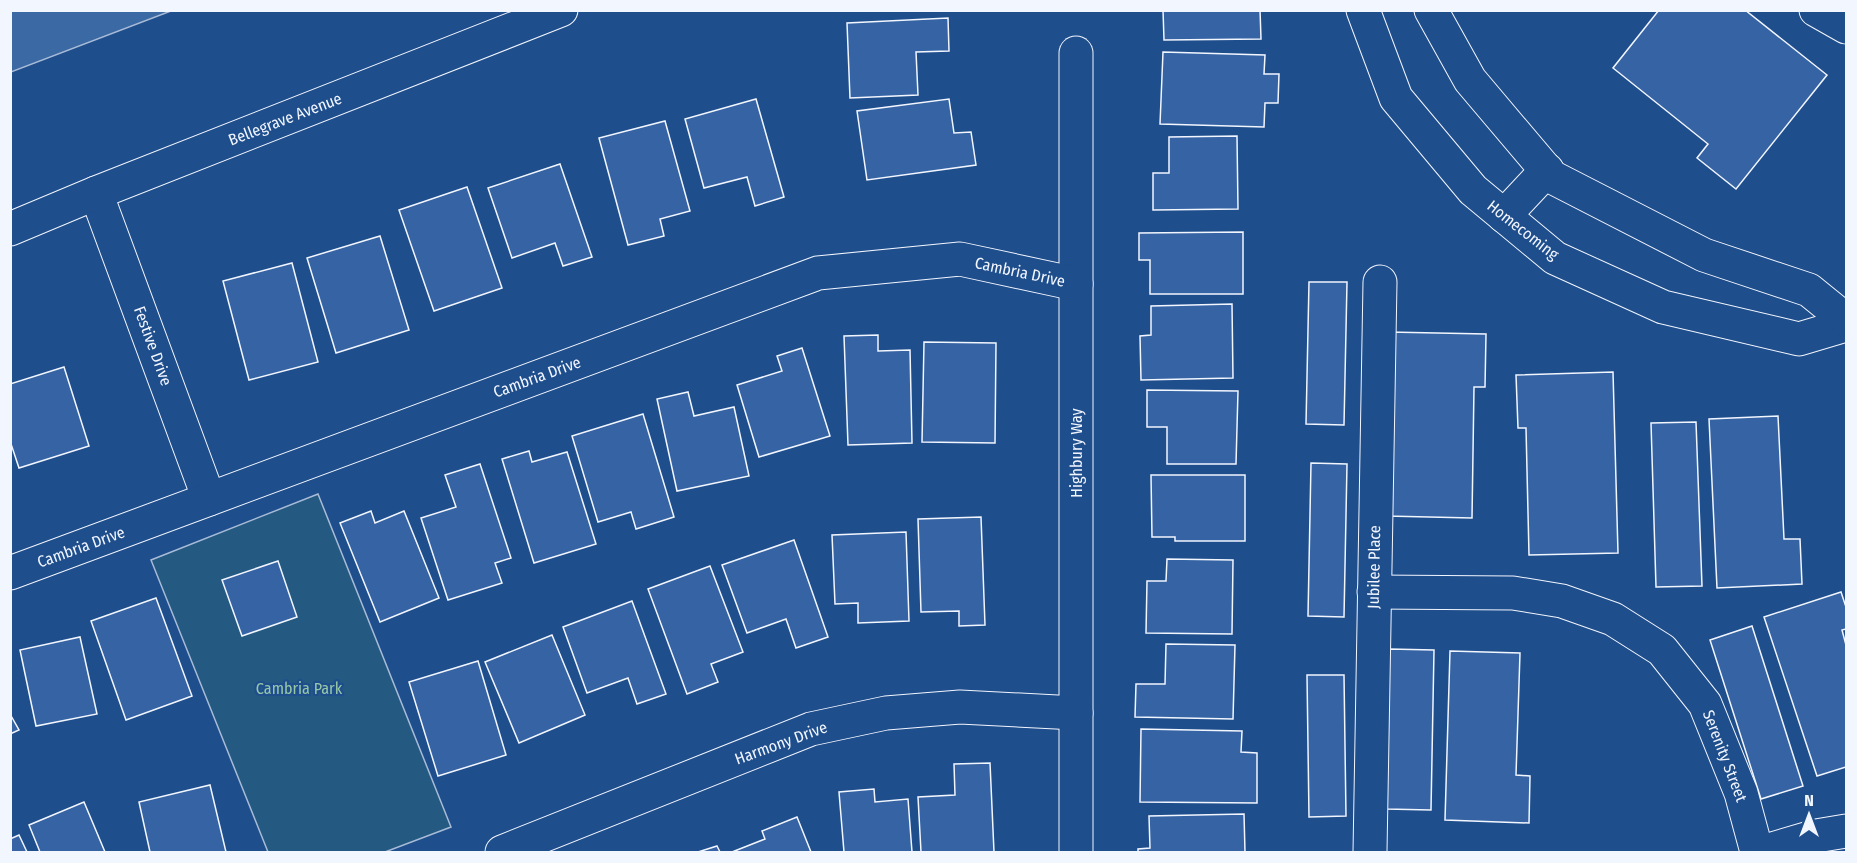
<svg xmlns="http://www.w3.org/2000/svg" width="1857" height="863" font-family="'Fira Sans Condensed',sans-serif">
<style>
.green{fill:#245a82;stroke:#a8bbd7;stroke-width:1.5}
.water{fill:#3b69a3;stroke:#a8bbd7;stroke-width:1.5}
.building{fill:#3563a3;stroke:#f2f6ff;stroke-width:1.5}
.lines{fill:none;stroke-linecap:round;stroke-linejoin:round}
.minor-casing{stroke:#f2f6ff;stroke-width:35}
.major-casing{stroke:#f2f6ff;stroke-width:35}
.minor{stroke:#1f4e8c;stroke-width:33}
.major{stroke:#1f4e8c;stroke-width:33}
.labels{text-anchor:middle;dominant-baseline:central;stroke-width:4.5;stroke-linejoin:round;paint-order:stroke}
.street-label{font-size:16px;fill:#f2f6ff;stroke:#1f4e8c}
.park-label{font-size:16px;fill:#97c8a6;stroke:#1f4e8c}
</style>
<rect width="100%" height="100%" fill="#1f4e8c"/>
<path class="green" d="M 318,494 L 451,827 L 385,852 L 268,852 L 151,560 Z"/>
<path class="water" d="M 11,10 L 171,10 L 171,11 L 11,72 Z"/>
<g class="building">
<path d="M 1163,10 L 1260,10 L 1261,39 L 1164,40 Z"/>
<path d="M 1659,10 L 1745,10 L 1827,75 L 1736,189 L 1697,158 L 1708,144 L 1613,68 Z"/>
<path d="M 948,18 L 949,51 L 916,52 L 918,95 L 850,98 L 847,23 Z"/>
<path d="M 1163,52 L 1265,55 L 1264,74 L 1279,74 L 1278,103 L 1265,103 L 1264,127 L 1160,124 Z"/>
<path d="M 756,99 L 784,197 L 755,206 L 747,177 L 704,188 L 685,119 Z"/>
<path d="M 949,99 L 954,133 L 971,132 L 976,165 L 867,180 L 857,111 Z"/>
<path d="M 665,121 L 690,211 L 660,219 L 664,236 L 628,245 L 599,138 Z"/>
<path d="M 1237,136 L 1238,209 L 1153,210 L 1153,173 L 1169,173 L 1169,137 Z"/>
<path d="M 560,164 L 592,257 L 563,266 L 555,243 L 512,258 L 488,188 Z"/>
<path d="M 467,187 L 502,288 L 434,311 L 399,210 Z"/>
<path d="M 1243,232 L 1243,294 L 1150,294 L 1150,260 L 1139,260 L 1139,233 Z"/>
<path d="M 380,236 L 409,330 L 336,353 L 307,258 Z"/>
<path d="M 292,263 L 318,362 L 249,380 L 223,281 Z"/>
<path d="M 1309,282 L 1347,282 L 1344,425 L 1306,424 Z"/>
<path d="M 1232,304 L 1233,378 L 1141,380 L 1140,336 L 1151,335 L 1151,306 Z"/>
<path d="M 1388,332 L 1486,334 L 1485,387 L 1474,387 L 1472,518 L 1386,516 Z"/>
<path d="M 878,335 L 878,351 L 910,350 L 912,443 L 848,445 L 844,336 Z"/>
<path d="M 924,342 L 996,343 L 995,443 L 922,442 Z"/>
<path d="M 802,348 L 830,436 L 759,457 L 737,385 L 782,371 L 777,356 Z"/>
<path d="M 64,367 L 89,446 L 19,468 L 10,441 L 10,384 Z"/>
<path d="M 1613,372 L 1618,553 L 1529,555 L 1526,428 L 1518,428 L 1516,375 Z"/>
<path d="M 1147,390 L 1238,391 L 1236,464 L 1167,464 L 1167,427 L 1147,427 Z"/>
<path d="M 688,392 L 694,416 L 734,407 L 749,476 L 677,491 L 657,399 Z"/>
<path d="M 643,414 L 674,517 L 636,529 L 631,512 L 598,522 L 572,436 Z"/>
<path d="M 1778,416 L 1784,539 L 1800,539 L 1802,584 L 1717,588 L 1709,419 Z"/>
<path d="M 1696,422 L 1702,586 L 1656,587 L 1651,423 Z"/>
<path d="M 529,451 L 532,462 L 567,452 L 596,544 L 534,563 L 502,459 Z"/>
<path d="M 1311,463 L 1347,464 L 1344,617 L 1308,616 Z"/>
<path d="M 480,464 L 511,558 L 495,563 L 502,583 L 448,600 L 421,518 L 456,507 L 445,475 Z"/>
<path d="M 1151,475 L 1245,475 L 1245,541 L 1175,541 L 1175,537 L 1152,537 Z"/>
<path d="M 371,511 L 375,523 L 404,511 L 439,598 L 380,622 L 340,523 Z"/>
<path d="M 981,517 L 985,625 L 959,626 L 959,611 L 921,612 L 918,519 Z"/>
<path d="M 906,532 L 909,621 L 858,623 L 858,603 L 835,604 L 832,535 Z"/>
<path d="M 794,540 L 828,637 L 796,648 L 786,619 L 747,633 L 722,565 Z"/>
<path d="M 1167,559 L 1233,560 L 1232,634 L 1146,633 L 1147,581 L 1166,581 Z"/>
<path d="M 278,561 L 297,617 L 242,636 L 222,580 Z"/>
<path d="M 710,566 L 743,652 L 711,664 L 718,682 L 687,694 L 648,589 Z"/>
<path d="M 1841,592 L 1846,607 L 1846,629 L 1842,630 L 1846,645 L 1846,767 L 1817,776 L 1764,617 Z"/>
<path d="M 156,598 L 192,696 L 126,720 L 91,621 Z"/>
<path d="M 632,601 L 666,694 L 637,704 L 628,678 L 587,693 L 563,627 Z"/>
<path d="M 1752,626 L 1803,786 L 1761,799 L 1710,640 Z"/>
<path d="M 552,635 L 585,715 L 519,743 L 485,662 Z"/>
<path d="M 80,637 L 97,714 L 36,726 L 20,650 Z"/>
<path d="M 1166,644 L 1235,645 L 1233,719 L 1135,717 L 1136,684 L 1165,684 Z"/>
<path d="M 1389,649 L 1434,650 L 1431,810 L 1386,809 Z"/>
<path d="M 1450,651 L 1520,653 L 1516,775 L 1530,776 L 1529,823 L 1445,820 Z"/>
<path d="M 478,661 L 506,755 L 438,776 L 409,682 Z"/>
<path d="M 1307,675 L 1344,675 L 1346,816 L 1309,817 Z"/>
<path d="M 10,714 L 19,730 L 10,734 Z"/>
<path d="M 1141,729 L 1242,731 L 1241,752 L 1257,753 L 1257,803 L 1140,802 Z"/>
<path d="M 990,763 L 994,852 L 921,852 L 918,797 L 955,795 L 954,764 Z"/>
<path d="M 210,785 L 226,852 L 150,852 L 139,802 Z"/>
<path d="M 874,789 L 875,802 L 908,799 L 912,852 L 844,852 L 839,792 Z"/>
<path d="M 84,802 L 105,852 L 40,852 L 29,825 Z"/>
<path d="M 1244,814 L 1245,852 L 1138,852 L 1138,849 L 1150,848 L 1149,816 Z"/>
<path d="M 797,817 L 811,852 L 732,852 L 765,839 L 762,831 Z"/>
<path d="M 19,835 L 27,852 L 10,852 L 10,839 Z"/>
<path d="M 717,846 L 720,852 L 698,852 Z"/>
</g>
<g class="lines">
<defs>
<g id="minor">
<path d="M 1363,10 L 1396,98 L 1473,190 L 1555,258 L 1663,307 L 1799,339 L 1846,325"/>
<path d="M 1431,10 L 1470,80 L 1552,177 L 1704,255 L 1809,290 L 1846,320"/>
<path d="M 1816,10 L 1846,27"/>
<path d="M 1076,53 L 1076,852"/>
<path d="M 96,193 L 209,499"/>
<path d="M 1504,216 L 1547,170"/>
<path d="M 10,573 L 818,273 L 960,259 L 1076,284"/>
<path d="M 1374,592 L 1513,593 L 1562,601 L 1613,619 L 1662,650 L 1705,704 L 1741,793 L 1757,852"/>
<path d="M 502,852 L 811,729 L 886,713 L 960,707 L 1076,713"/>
<path d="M 1370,852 L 1380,282"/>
<path d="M 1762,852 L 1816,836 L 1846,831"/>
</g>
<path id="major" d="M 10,229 L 96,193 L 561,10"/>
</defs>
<use href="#minor" class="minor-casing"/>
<use href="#major" class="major-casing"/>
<use href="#minor" class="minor"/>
<use href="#major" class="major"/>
</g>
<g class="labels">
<g class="street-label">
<text transform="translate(285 119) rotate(-21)">Bellegrave Avenue</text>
<text transform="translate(1523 230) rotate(38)">Homecoming</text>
<text transform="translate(1020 272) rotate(12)">Cambria Drive</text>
<text transform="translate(153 346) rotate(70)">Festive Drive</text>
<text transform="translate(537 377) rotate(-20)">Cambria Drive</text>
<text transform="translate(1076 453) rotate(-90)">Highbury Way</text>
<text transform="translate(81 547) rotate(-20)">Cambria Drive</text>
<text transform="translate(1374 567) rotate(-89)">Jubilee Place</text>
<text transform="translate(781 743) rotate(-20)">Harmony Drive</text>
<text transform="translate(1725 756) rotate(69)">Serenity Street</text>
</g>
<g class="park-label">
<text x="299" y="688">Cambria Park</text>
</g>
</g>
<rect width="1857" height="863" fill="none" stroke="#f2f6ff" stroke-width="24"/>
<g transform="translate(1809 815)" stroke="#1f4e8c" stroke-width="4.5" paint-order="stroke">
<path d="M0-4.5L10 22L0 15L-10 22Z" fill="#f2f6ff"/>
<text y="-9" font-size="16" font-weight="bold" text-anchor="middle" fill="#f2f6ff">N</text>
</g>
</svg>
